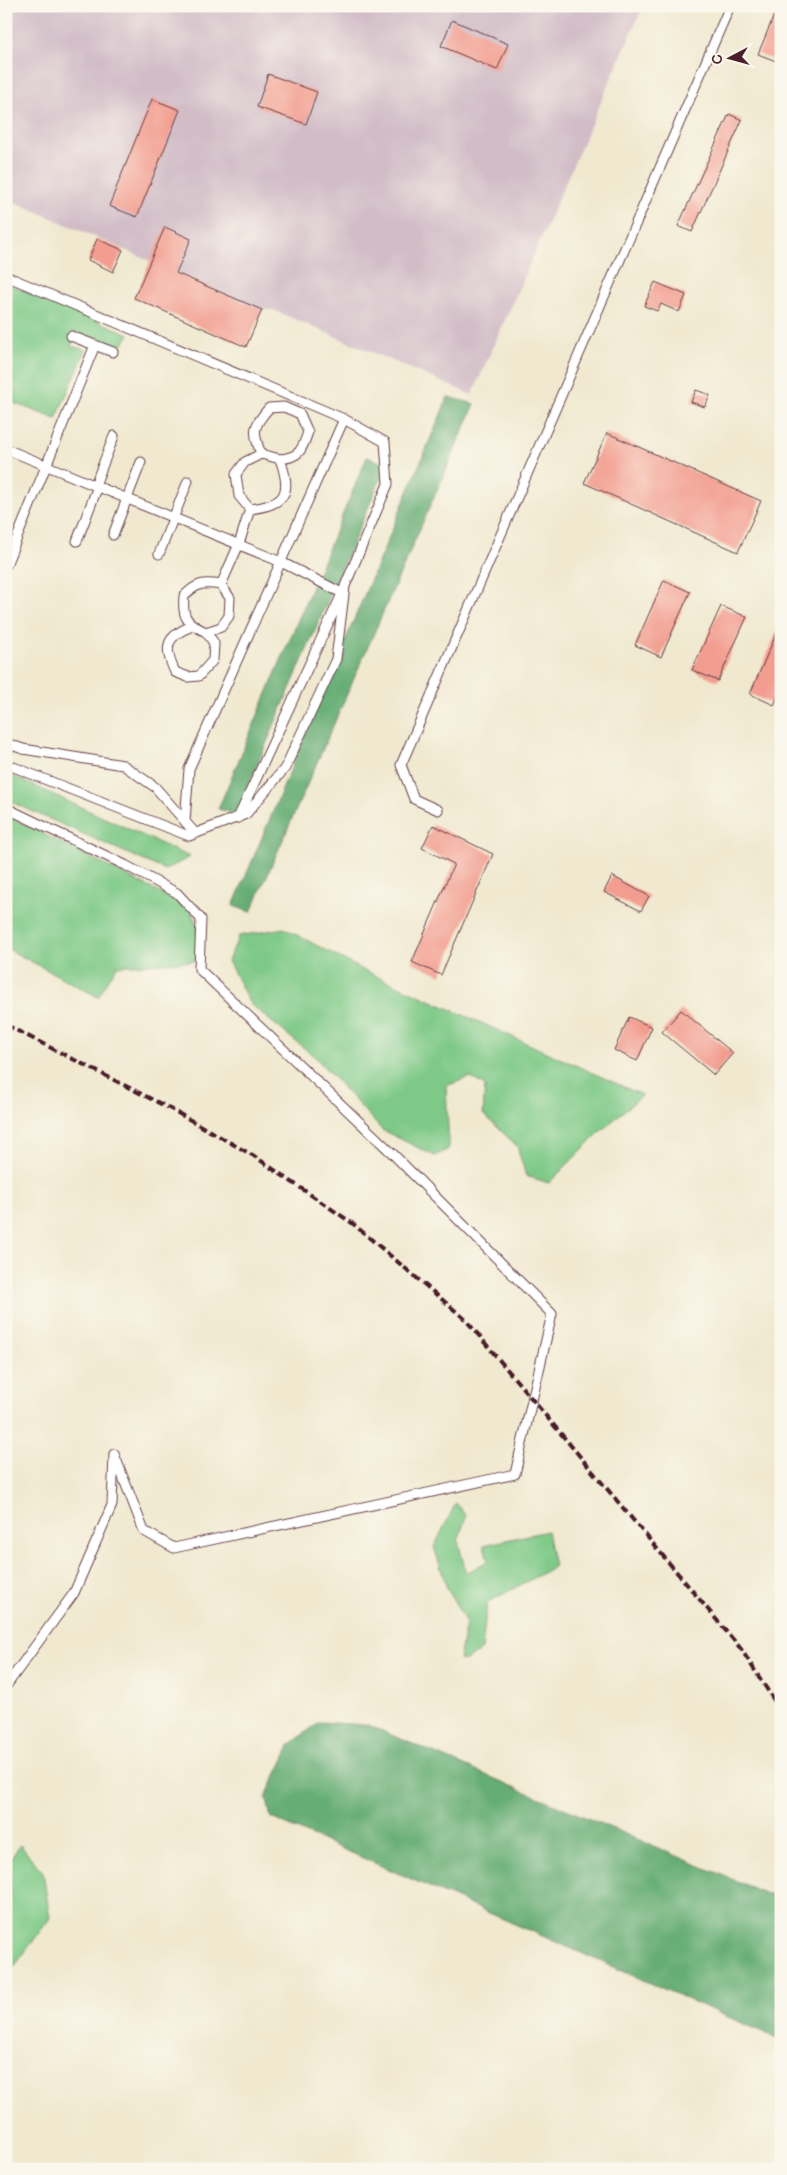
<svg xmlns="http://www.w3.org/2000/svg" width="787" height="2175" font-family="'Balsamiq Sans',sans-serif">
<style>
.industrial{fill:#d2bdc7}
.green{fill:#7ec987;stroke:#647459}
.forest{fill:#66ad74;stroke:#586650}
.building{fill:#f29d8f}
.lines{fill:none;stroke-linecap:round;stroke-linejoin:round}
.lane-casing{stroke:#633d44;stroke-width:11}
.lane{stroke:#fff;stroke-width:9}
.rail{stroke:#4a1f2b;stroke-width:4;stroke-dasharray:8 4;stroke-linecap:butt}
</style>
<rect width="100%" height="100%" fill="#fbf7ec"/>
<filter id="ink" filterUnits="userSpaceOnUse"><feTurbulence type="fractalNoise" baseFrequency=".02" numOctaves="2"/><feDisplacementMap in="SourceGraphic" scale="10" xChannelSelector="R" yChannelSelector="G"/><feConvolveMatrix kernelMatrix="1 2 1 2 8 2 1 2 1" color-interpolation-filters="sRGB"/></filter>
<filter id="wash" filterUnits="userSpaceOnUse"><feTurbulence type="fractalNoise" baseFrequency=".0096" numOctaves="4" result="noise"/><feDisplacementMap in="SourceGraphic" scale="20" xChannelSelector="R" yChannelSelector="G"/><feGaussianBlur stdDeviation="1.12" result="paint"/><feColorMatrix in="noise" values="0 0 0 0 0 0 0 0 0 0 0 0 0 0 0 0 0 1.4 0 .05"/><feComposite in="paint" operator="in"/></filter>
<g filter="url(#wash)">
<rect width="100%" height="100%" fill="#f0e9d0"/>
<path class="industrial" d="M 6,6 L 643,6 L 472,395 L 273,310 L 262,310 L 6,198 Z"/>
<g class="green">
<path d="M 6,283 L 129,334 L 118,351 L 75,332 L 71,346 L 86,350 L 56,419 L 6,400 Z"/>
<path d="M 6,773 L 190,857 L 165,870 L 11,802 L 6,800 Z"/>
<path d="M 6,815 L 190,908 L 203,941 L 195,961 L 117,966 L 98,997 L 6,948 Z"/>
<path d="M 284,928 L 365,971 L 642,1095 L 602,1130 L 549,1183 L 526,1176 L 517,1146 L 483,1114 L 485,1086 L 470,1077 L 446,1086 L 449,1149 L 435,1156 L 382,1130 L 315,1057 L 250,1004 L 228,961 L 239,936 Z"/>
<path d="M 456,1503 L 466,1516 L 458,1541 L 466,1573 L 488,1561 L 484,1545 L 547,1531 L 554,1567 L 487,1603 L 482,1649 L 466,1661 L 459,1660 L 466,1623 L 447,1588 L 434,1547 Z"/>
<path d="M 20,1845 L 43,1872 L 50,1918 L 6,1978 L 6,1901 L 11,1898 L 6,1866 Z"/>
</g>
<g class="forest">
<path d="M 448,397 L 475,404 L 251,912 L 233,906 Z"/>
<path d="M 367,457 L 387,464 L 236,814 L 218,809 Z"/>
<path d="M 319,1722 L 368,1725 L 781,1900 L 781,2040 L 271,1818 L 266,1796 L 291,1744 Z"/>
</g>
<g id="blocks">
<g class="building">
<path d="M 778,6 L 781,6 L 781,63 L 758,54 Z"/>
<path d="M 452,20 L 508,44 L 497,70 L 441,46 Z"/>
<path d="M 268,74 L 317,92 L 306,124 L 257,107 Z"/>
<path d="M 152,99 L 180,110 L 137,217 L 109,206 Z"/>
<path d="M 729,114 L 742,120 L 692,232 L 678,226 Z"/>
<path d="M 165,227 L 191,239 L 176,273 L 262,310 L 246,347 L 134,298 Z"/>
<path d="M 97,239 L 123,250 L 113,272 L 88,260 Z"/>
<path d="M 655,282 L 686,295 L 679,312 L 661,304 L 657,311 L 644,306 Z"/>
<path d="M 696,390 L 710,395 L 705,407 L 691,402 Z"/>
<path d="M 607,433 L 761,501 L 738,552 L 584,483 Z"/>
<path d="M 664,580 L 690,592 L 661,657 L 635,645 Z"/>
<path d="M 721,606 L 747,617 L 718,681 L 692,670 Z"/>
<path d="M 781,623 L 781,690 L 774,705 L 750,694 Z"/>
<path d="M 433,825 L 493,854 L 441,975 L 412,962 L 454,864 L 422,848 Z"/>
<path d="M 612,876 L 649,896 L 641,911 L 604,892 Z"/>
<path d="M 681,1010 L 733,1053 L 714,1075 L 662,1032 Z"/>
<path d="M 629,1017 L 652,1027 L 637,1061 L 614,1050 Z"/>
</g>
</g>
</g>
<g filter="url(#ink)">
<use href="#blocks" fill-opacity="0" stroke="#633d44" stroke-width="1"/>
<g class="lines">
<defs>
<g id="lane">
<path d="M 6,276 L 344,419 L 385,442 L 388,484 L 345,586 L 336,659 L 285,768 L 246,814 L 189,836 L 6,764"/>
<path d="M 71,336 L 113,352"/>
<path d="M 6,449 L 281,562 L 342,593"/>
<path d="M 261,454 C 252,431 253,426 269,408 L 284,407 L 300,414 L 308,432 C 302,450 300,457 280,459"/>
<path d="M 95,485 L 114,436"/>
<path d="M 113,535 L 141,462"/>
<path d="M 77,541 L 98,486"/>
<path d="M 159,554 L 188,481"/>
<path d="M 6,565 L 95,345"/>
<path d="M 221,585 C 203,582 197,583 184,596 C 182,617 186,623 206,632 L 221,627 L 229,616 L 230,598 L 221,585 L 239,544 L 250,509 L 239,496 L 236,474 L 245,462 L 261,454 L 280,459 C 292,493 287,504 250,509"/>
<path d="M 192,626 C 166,636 163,647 175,672 L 188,677 L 199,676 L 213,660 L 214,643 L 206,632"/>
<path d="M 6,743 L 23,749 L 123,765 L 155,787 L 195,833"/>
<path d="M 6,808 L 125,865 L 177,893 L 201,919 L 199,969 L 392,1153 L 552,1314 L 515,1474 L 174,1548 L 144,1531 L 114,1454 L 112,1505 L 74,1593 L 6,1686"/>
<path d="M 438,810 L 414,799 L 401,765 L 730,6"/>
<path d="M 238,818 L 341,596"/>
<path d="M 185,821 L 189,769 L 344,419"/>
</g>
</defs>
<use href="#lane" class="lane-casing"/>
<use href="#lane" class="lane"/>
<path class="rail" d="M 6,1025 L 169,1108 L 254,1156 L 352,1223 L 465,1319 L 741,1649 L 781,1711"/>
</g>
</g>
<rect width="787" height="2175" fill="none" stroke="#fbf7ec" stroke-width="25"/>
<g transform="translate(730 58) rotate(264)" stroke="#fbf7ec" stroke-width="4" paint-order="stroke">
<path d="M0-4L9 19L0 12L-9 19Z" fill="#4a1f2b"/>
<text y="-8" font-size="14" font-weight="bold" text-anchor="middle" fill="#4a1f2b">С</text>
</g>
</svg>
